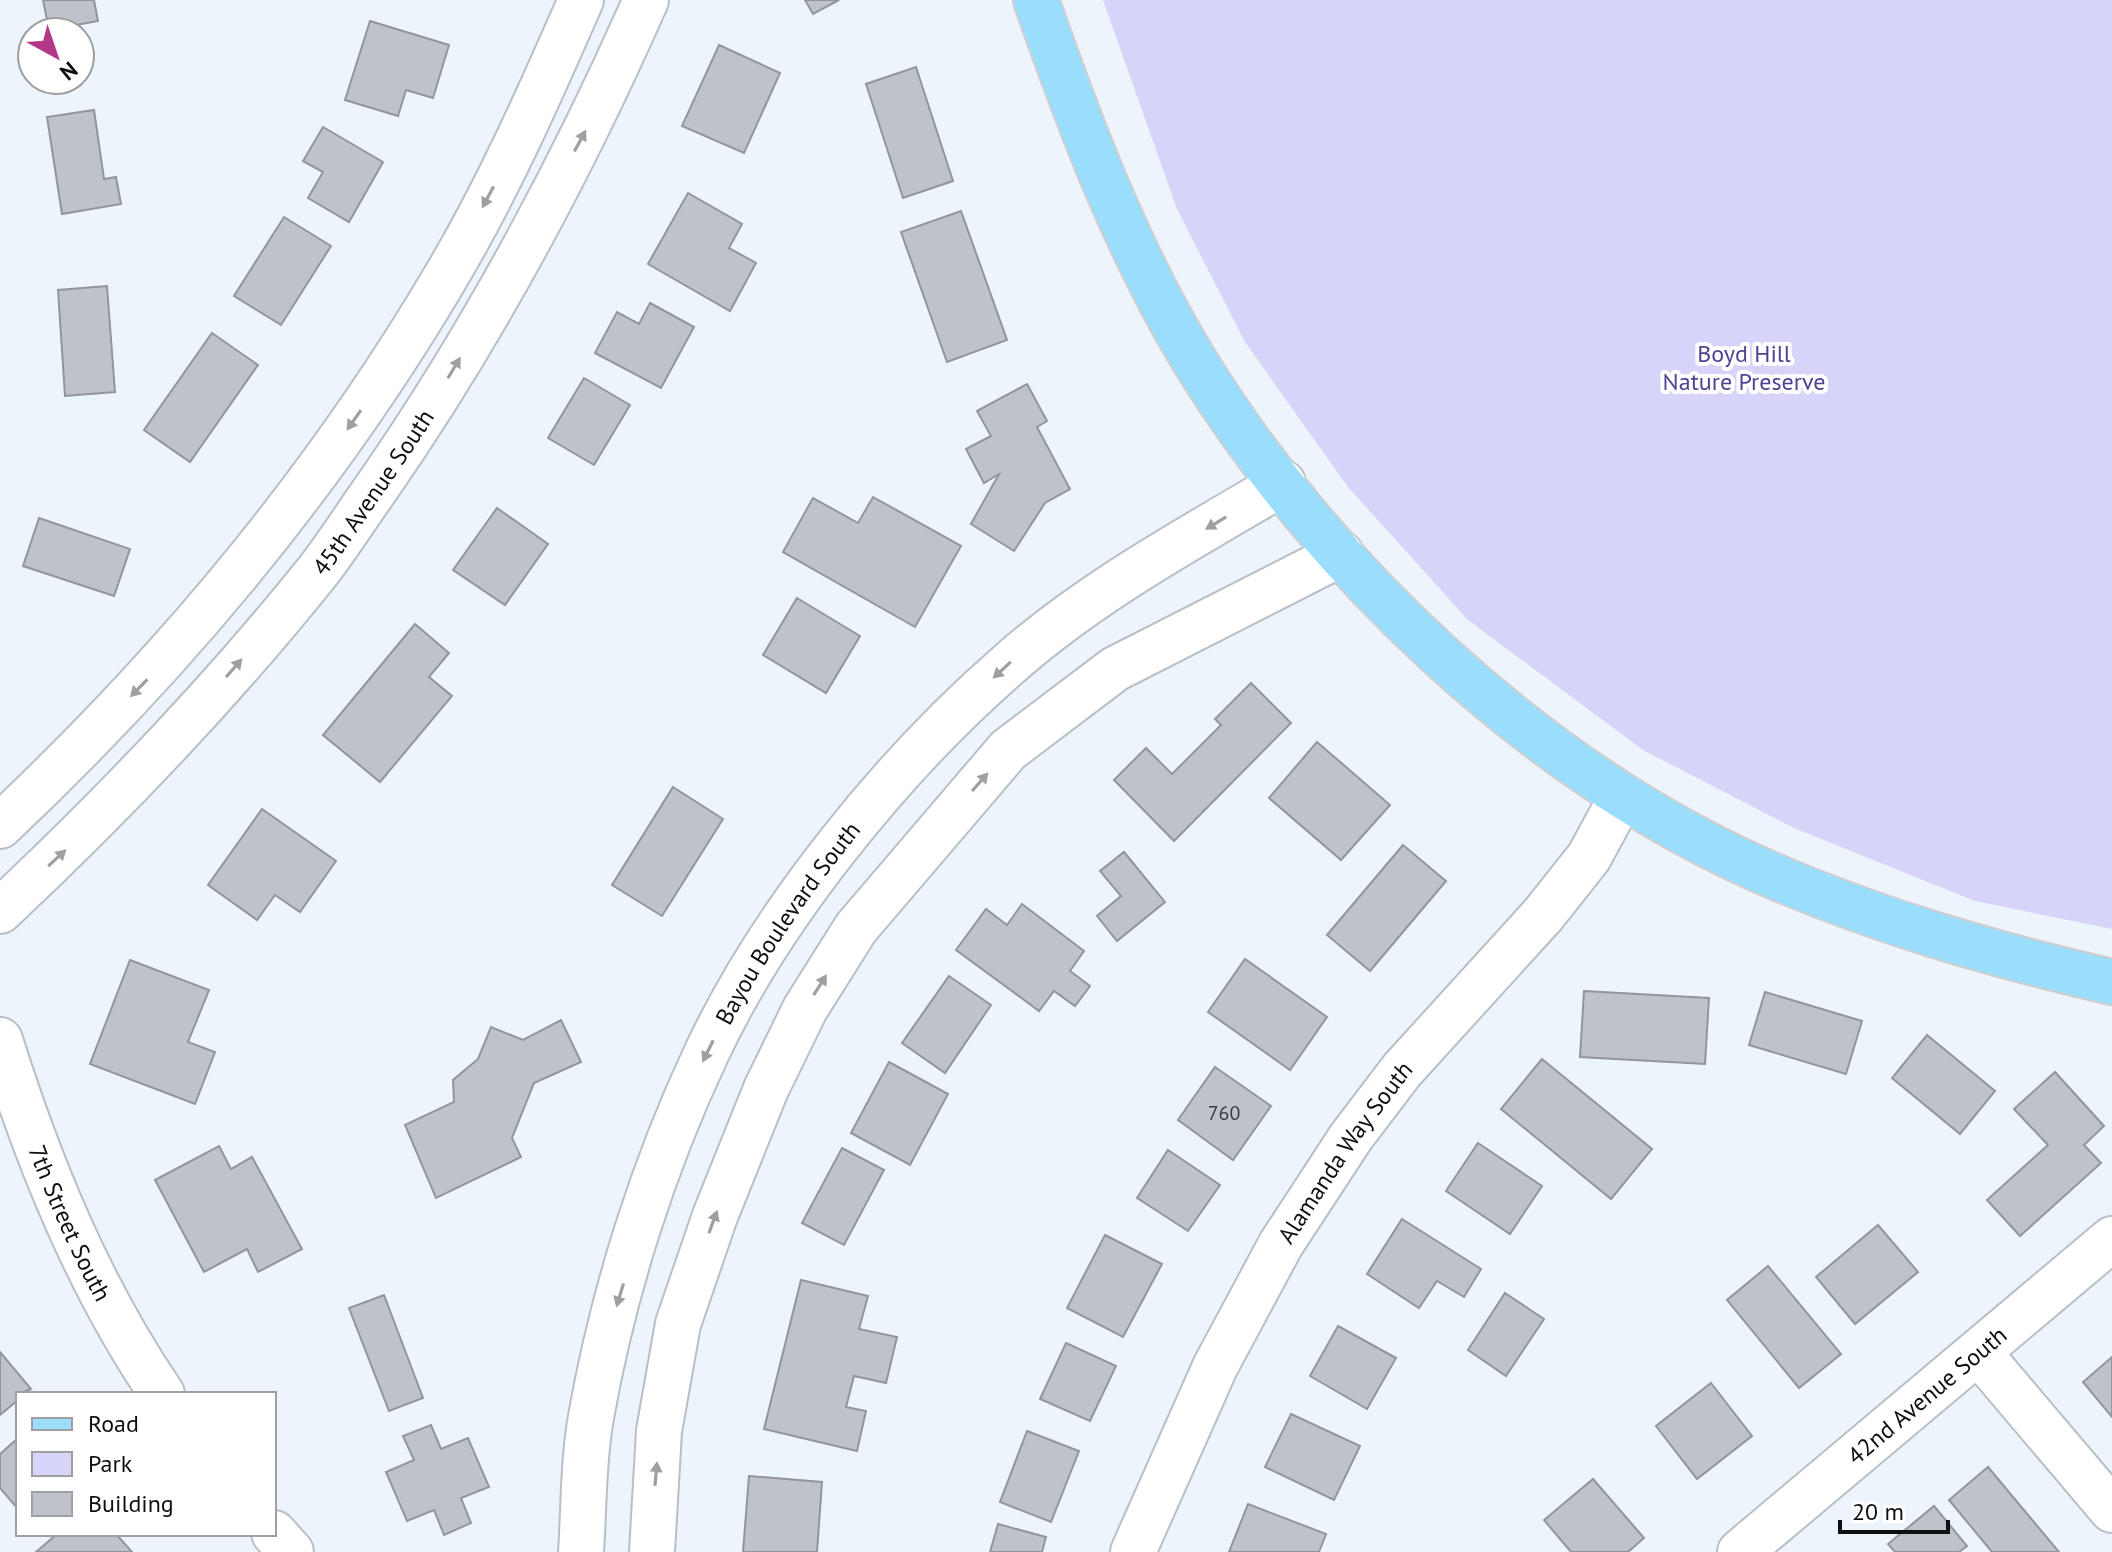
<svg xmlns="http://www.w3.org/2000/svg" width="2112" height="1552" font-family="'PT Sans',sans-serif">
<style>
.green{fill:#d6d4f8}
.building{fill:#bec2cb;stroke:#92959d;stroke-width:2}
.lines{fill:none;stroke-linecap:round;stroke-linejoin:round}
.minor-casing{stroke:#b8bfc6;stroke-width:48}
.major-casing{stroke:#cfcfd0;stroke-width:48}
.minor{stroke:#fff;stroke-width:44}
.major{stroke:#9addfc;stroke-width:44}
.oneway{fill:#9e9fa0}
.labels{text-anchor:middle;dominant-baseline:central;stroke-width:8;stroke-linejoin:round;paint-order:stroke}
.number-label{font-size:20px;fill:#393c40}
.park-label{font-size:24px;fill:#4f4193;stroke:#fff}
.street-label{font-size:24px;fill:#0d0f12;stroke:#fff}
</style>
<rect width="100%" height="100%" fill="#edf4fc"/>
<path class="green" d="M 1103,0 L 2112,0 L 2112,929 L 1975,901 L 1794,828 L 1643,750 L 1468,620 L 1348,487 L 1245,342 L 1177,209 Z"/>
<g class="building">
<path d="M 43,0 L 94,0 L 98,21 L 49,30 Z"/>
<path d="M 805,0 L 839,0 L 813,14 Z"/>
<path d="M 370,21 L 449,45 L 433,98 L 406,90 L 398,116 L 345,100 Z"/>
<path d="M 719,45 L 780,73 L 744,153 L 682,126 Z"/>
<path d="M 916,67 L 953,181 L 903,198 L 866,84 Z"/>
<path d="M 94,110 L 104,179 L 116,177 L 121,204 L 62,214 L 47,117 Z"/>
<path d="M 323,127 L 383,162 L 349,222 L 308,198 L 323,172 L 303,161 Z"/>
<path d="M 688,193 L 742,224 L 729,248 L 756,263 L 730,311 L 648,264 Z"/>
<path d="M 961,211 L 1007,340 L 947,362 L 901,232 Z"/>
<path d="M 284,217 L 331,246 L 281,325 L 234,296 Z"/>
<path d="M 107,286 L 115,392 L 65,396 L 58,290 Z"/>
<path d="M 650,303 L 694,327 L 661,388 L 595,353 L 617,312 L 639,324 Z"/>
<path d="M 212,333 L 258,365 L 190,462 L 144,430 Z"/>
<path d="M 584,378 L 630,405 L 594,465 L 548,438 Z"/>
<path d="M 1027,384 L 1047,421 L 1037,427 L 1070,489 L 1045,503 L 1014,551 L 971,524 L 999,474 L 984,483 L 966,449 L 991,436 L 977,411 Z"/>
<path d="M 873,497 L 961,546 L 915,627 L 783,552 L 813,498 L 858,523 Z"/>
<path d="M 497,508 L 548,544 L 505,605 L 453,570 Z"/>
<path d="M 39,518 L 130,549 L 114,596 L 23,566 Z"/>
<path d="M 797,598 L 860,636 L 826,693 L 763,655 Z"/>
<path d="M 415,624 L 449,653 L 429,677 L 452,696 L 380,782 L 323,735 Z"/>
<path d="M 1251,683 L 1291,723 L 1174,841 L 1114,780 L 1146,748 L 1172,774 L 1221,725 L 1215,719 Z"/>
<path d="M 1317,742 L 1390,805 L 1341,860 L 1269,798 Z"/>
<path d="M 673,787 L 723,819 L 662,916 L 612,885 Z"/>
<path d="M 262,809 L 336,861 L 300,912 L 275,895 L 257,920 L 208,885 Z"/>
<path d="M 1403,845 L 1446,881 L 1370,971 L 1327,935 Z"/>
<path d="M 1124,852 L 1165,902 L 1117,941 L 1097,916 L 1121,896 L 1100,871 Z"/>
<path d="M 1022,904 L 1084,951 L 1070,971 L 1090,986 L 1075,1006 L 1054,991 L 1039,1011 L 956,950 L 986,909 L 1007,925 Z"/>
<path d="M 1245,959 L 1327,1017 L 1290,1070 L 1208,1012 Z"/>
<path d="M 130,960 L 209,990 L 188,1042 L 215,1052 L 195,1104 L 90,1064 Z"/>
<path d="M 949,976 L 991,1005 L 945,1073 L 902,1043 Z"/>
<path d="M 1584,991 L 1709,998 L 1705,1064 L 1580,1057 Z"/>
<path d="M 1765,992 L 1862,1021 L 1846,1074 L 1749,1045 Z"/>
<path d="M 561,1020 L 581,1062 L 534,1083 L 512,1138 L 521,1157 L 436,1198 L 405,1125 L 454,1102 L 453,1080 L 478,1059 L 491,1027 L 523,1040 Z"/>
<path d="M 1927,1035 L 1995,1091 L 1960,1134 L 1892,1078 Z"/>
<path d="M 1542,1059 L 1652,1149 L 1611,1199 L 1501,1109 Z"/>
<path d="M 889,1062 L 948,1094 L 910,1165 L 851,1133 Z"/>
<path d="M 1215,1067 L 1271,1106 L 1233,1160 L 1178,1120 Z"/>
<path d="M 2055,1072 L 2104,1126 L 2084,1145 L 2101,1163 L 2020,1236 L 1987,1200 L 2048,1145 L 2014,1109 Z"/>
<path d="M 1478,1143 L 1542,1186 L 1510,1234 L 1446,1191 Z"/>
<path d="M 219,1146 L 231,1169 L 252,1157 L 302,1249 L 258,1272 L 247,1249 L 204,1272 L 155,1180 Z"/>
<path d="M 842,1148 L 884,1170 L 844,1245 L 802,1223 Z"/>
<path d="M 1168,1150 L 1220,1185 L 1188,1231 L 1137,1198 Z"/>
<path d="M 1402,1219 L 1481,1269 L 1464,1297 L 1437,1281 L 1419,1308 L 1367,1274 Z"/>
<path d="M 1878,1225 L 1918,1272 L 1855,1324 L 1816,1277 Z"/>
<path d="M 1105,1235 L 1162,1264 L 1123,1337 L 1067,1308 Z"/>
<path d="M 1768,1266 L 1841,1354 L 1799,1388 L 1727,1300 Z"/>
<path d="M 801,1280 L 868,1296 L 859,1329 L 897,1337 L 886,1383 L 854,1376 L 846,1407 L 866,1411 L 857,1451 L 764,1429 Z"/>
<path d="M 1505,1293 L 1544,1319 L 1506,1376 L 1468,1350 Z"/>
<path d="M 384,1295 L 423,1398 L 389,1411 L 349,1308 Z"/>
<path d="M 1338,1326 L 1396,1358 L 1367,1409 L 1310,1376 Z"/>
<path d="M 1066,1343 L 1116,1366 L 1090,1421 L 1040,1399 Z"/>
<path d="M 0,1352 L 31,1389 L 18,1394 L 18,1400 L 0,1415 Z"/>
<path d="M 2112,1357 L 2112,1417 L 2083,1382 Z"/>
<path d="M 1711,1383 L 1752,1436 L 1697,1479 L 1656,1426 Z"/>
<path d="M 1291,1414 L 1360,1446 L 1334,1500 L 1265,1467 Z"/>
<path d="M 431,1425 L 441,1449 L 468,1438 L 489,1487 L 461,1498 L 471,1523 L 444,1535 L 434,1510 L 407,1521 L 386,1472 L 414,1460 L 403,1436 Z"/>
<path d="M 1027,1431 L 1079,1451 L 1051,1522 L 1000,1502 Z"/>
<path d="M 18,1438 L 18,1509 L 0,1488 L 0,1454 Z"/>
<path d="M 1988,1467 L 2059,1552 L 1992,1552 L 1949,1500 Z"/>
<path d="M 749,1476 L 822,1482 L 817,1552 L 743,1552 Z"/>
<path d="M 1593,1479 L 1644,1538 L 1628,1552 L 1571,1552 L 1544,1520 Z"/>
<path d="M 1248,1504 L 1326,1534 L 1319,1552 L 1229,1552 Z"/>
<path d="M 1934,1506 L 1967,1546 L 1959,1552 L 1895,1552 L 1888,1544 Z"/>
<path d="M 998,1524 L 1046,1537 L 1042,1552 L 990,1552 Z"/>
<path d="M 57,1534 L 116,1534 L 132,1552 L 36,1552 Z"/>
</g>
<g class="lines">
<defs>
<g id="minor">
<path d="M 0,826 C 173,663 324,483 445,278 C 498,189 540,94 581,0"/>
<path id="s1" d="M 0,911 C 113,805 221,692 318,571 C 339,544 357,515 377,487 C 483,334 571,170 646,0"/>
<path id="s2" d="M 0,1040 C 39,1164 89,1287 162,1394"/>
<path d="M 1979,1353 L 2112,1510"/>
<path d="M 274,1533 L 291,1552"/>
<path id="s3" d="M 581,1552 C 584,1508 583,1461 591,1417 C 613,1293 653,1166 707,1052 C 771,915 894,764 1008,665 C 1090,592 1189,539 1283,483"/>
<path d="M 652,1552 L 659,1431 L 678,1324 L 715,1216 L 766,1089 L 805,1009 L 856,928 L 1008,750 L 1115,669 L 1341,554"/>
<path id="s4" d="M 1133,1552 L 1215,1367 L 1281,1244 L 1351,1137 L 1402,1070 L 1543,915 L 1589,857 L 1622,796"/>
<path id="s5" d="M 1740,1552 L 2112,1239"/>
</g>
<path id="major" d="M 1036,0 C 1079,123 1126,248 1194,360 C 1322,569 1534,769 1760,870 C 1873,920 1991,954 2112,982"/>
</defs>
<use href="#minor" class="minor-casing"/>
<use href="#major" class="major-casing"/>
<use href="#minor" class="minor"/>
<use href="#major" class="major"/>
</g>
<defs><path id="oneway-solid" d="M-6-.8H1V-3.2L6.5 0L1 3.2V.8H-6Z" transform="scale(2)"/></defs>
<g class="oneway">
<use href="#oneway-solid" transform="translate(580 141) rotate(-62)"/>
<use href="#oneway-solid" transform="translate(488 197) rotate(118)"/>
<use href="#oneway-solid" transform="translate(454 368) rotate(-59)"/>
<use href="#oneway-solid" transform="translate(354 420) rotate(125)"/>
<use href="#oneway-solid" transform="translate(1216 523) rotate(149)"/>
<use href="#oneway-solid" transform="translate(234 668) rotate(-49)"/>
<use href="#oneway-solid" transform="translate(1002 670) rotate(137)"/>
<use href="#oneway-solid" transform="translate(139 688) rotate(134)"/>
<use href="#oneway-solid" transform="translate(980 782) rotate(-49)"/>
<use href="#oneway-solid" transform="translate(57 858) rotate(-43)"/>
<use href="#oneway-solid" transform="translate(820 985) rotate(-58)"/>
<use href="#oneway-solid" transform="translate(708 1051) rotate(116)"/>
<use href="#oneway-solid" transform="translate(713 1222) rotate(-70)"/>
<use href="#oneway-solid" transform="translate(620 1295) rotate(107)"/>
<use href="#oneway-solid" transform="translate(656 1474) rotate(-85)"/>
</g>
<g class="labels">
<g class="number-label">
<text x="1224" y="1113">760</text>
</g>
<g class="park-label">
<text x="1744" y="353">Boyd Hill<tspan x="1744" dy="28">Nature Preserve</tspan></text>
</g>
<g class="street-label">
<text stroke="none"><textPath href="#s1" startOffset="562">45th Avenue South</textPath></text>
<text stroke="none"><textPath href="#s3" startOffset="672">Bayou Boulevard South</textPath></text>
<text stroke="none"><textPath href="#s4" startOffset="454">Alamanda Way South</textPath></text>
<text stroke="none"><textPath href="#s2" startOffset="196">7th Street South</textPath></text>
<text stroke="none"><textPath href="#s5" startOffset="244">42nd Avenue South</textPath></text>
</g>
</g>
<rect x="16" y="1392" width="260" height="144" fill="#ffffff" stroke="#9e9fa0" stroke-width="2"/>
<rect x="32" y="1418" width="40" height="12" fill="#9addfc" stroke="#9e9fa0" stroke-width="2"/>
<text x="88" y="1432" font-size="24" fill="#0d0f12">Road</text>
<rect x="32" y="1452" width="40" height="24" fill="#d6d4f8" stroke="#9e9fa0" stroke-width="2"/>
<text x="88" y="1472" font-size="24" fill="#0d0f12">Park</text>
<rect x="32" y="1492" width="40" height="24" fill="#bec2cb" stroke="#9e9fa0" stroke-width="2"/>
<text x="88" y="1512" font-size="24" fill="#0d0f12">Building</text>
<g transform="translate(56 56) rotate(140)"><circle r="38" fill="#ffffff" stroke="#9e9fa0" stroke-width="2"/>
<path d="M0-6L14 30L0 20L-14 30Z" fill="#b3388a"/>
<text y="-12" font-size="22" font-weight="bold" text-anchor="middle" fill="#0d0f12">N</text>
</g>
<path d="M1840 1520v12h108v-12" fill="none" stroke="#0d0f12" stroke-width="4"/>
<text x="1852" y="1520" font-size="24" fill="#0d0f12" stroke="#ffffff" stroke-width="6" paint-order="stroke">20 m</text>
</svg>
